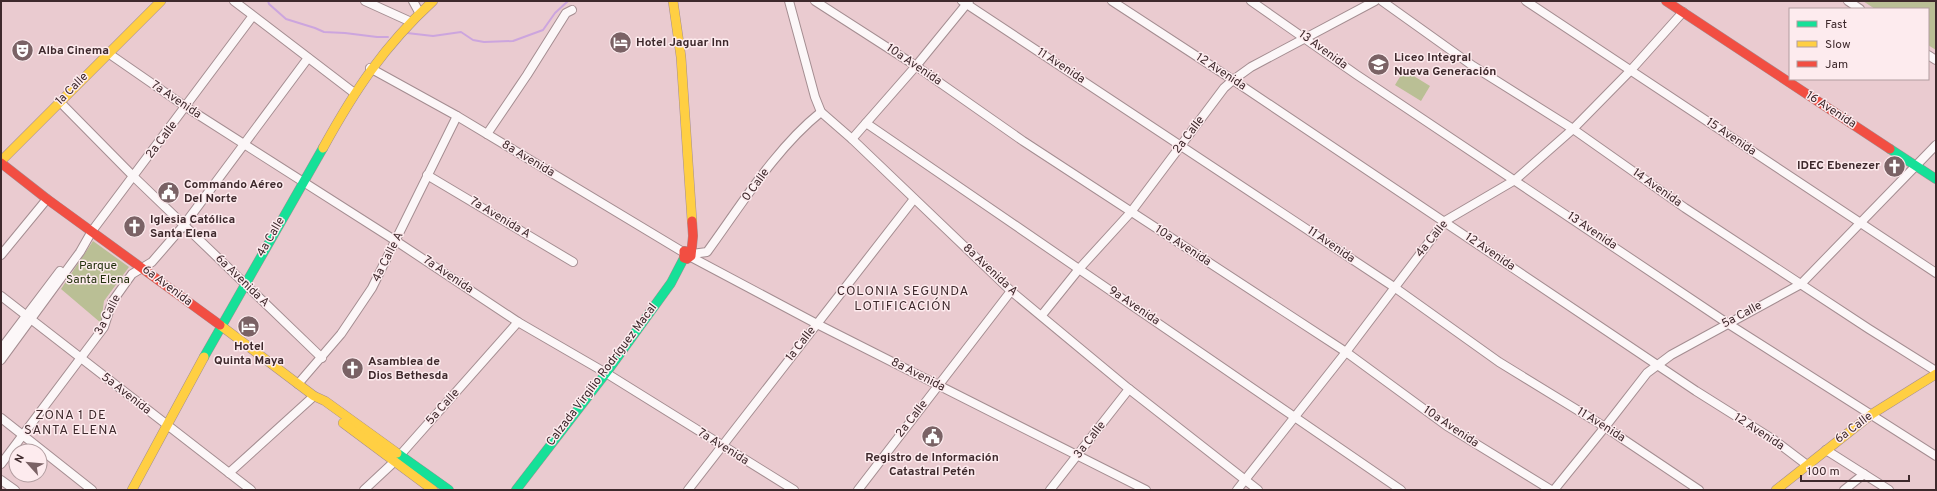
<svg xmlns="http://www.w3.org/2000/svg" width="1937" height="491" font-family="Overpass,sans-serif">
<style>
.green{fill:#babf95}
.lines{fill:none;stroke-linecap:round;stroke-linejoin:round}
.stream{stroke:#cca5de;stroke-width:2}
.street-casing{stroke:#a48d91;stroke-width:10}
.fast-casing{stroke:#a48d91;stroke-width:10}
.slow-casing{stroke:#a48d91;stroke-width:10}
.jam-casing{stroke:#a48d91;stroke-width:10}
.street{stroke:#fcf7f8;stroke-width:8}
.fast{stroke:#16e098;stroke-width:9}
.slow{stroke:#ffcf43;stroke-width:9}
.jam{stroke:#f24e42;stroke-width:9}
.labels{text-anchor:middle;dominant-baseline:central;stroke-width:3;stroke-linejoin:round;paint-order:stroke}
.poi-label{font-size:12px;font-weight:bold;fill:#3e292c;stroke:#fdebee;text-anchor:start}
.street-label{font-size:12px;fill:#3e292c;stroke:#fdebee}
.park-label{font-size:12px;fill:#23310d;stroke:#fdebee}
.neighbourhood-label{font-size:13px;letter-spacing:1px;fill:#3e292c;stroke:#fdebee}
</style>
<rect width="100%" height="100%" fill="#eacbd0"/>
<g class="green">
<path d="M 1863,1 L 1936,1 L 1936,50 L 1928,45 L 1928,9 L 1875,9 Z"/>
<path d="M 1404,70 L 1430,86 L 1421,101 L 1395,85 Z"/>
<path d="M 93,241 L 129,267 L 104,301 L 101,323 L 61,289 Z"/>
</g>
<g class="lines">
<g class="stream">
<path d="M 268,1 L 269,4 L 286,19 L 315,28 L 324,32 L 345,33 L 377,37 L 388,37"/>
<path d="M 407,33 L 433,36 L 461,32 L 473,40 L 484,42 L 513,41 L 543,30 L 555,13 L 568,1"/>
</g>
<defs>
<g id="street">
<path d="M 234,1 L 353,92"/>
<path d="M 365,1 L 409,21"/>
<path d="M 413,1 L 419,12"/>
<path d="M 789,1 L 815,97 L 821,112 L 852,139 L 1011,291 L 1129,389 L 1258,490"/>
<path d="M 815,1 L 916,66 L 1023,141 L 1346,352 L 1447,426 L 1551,490"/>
<path d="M 962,1 L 1394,287 L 1499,362 L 1605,427 L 1699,490"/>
<path d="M 1112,1 L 1233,80 L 1696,391 L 1774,440 L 1807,465"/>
<path d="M 1251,1 L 1357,75 L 1727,323 L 1936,456"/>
<path d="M 1382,1 L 1473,66 L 1573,129 L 1685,208 L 1869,329 L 1936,371"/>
<path d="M 1526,1 L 1936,273"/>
<path d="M 1848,1 L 1860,9"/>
<path d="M 108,53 L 186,107 L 396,241 L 518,322 L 606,373 L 794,490"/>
<path d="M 1928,55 L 1936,60"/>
<path d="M 370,68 L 457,116 L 683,252"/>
<path d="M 60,102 L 134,177 L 322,358"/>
<path d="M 866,123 L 1401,490"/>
<path d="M 487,134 L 527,75 L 566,13 L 572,10"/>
<path d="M 852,139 L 916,66 L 969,1"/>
<path d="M 427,175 L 573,262"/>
<path d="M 692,254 L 707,252 C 742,204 775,149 821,112"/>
<path d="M 1,255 L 47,199"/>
<path d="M 691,257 L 817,324 L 1146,490"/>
<path d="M 1,296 L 251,490"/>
<path d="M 1042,315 L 1079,269 L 1131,212 L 1224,88 L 1233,80 L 1251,67 L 1375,1"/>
<path d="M 1,349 L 60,271"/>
<path d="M 1,360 L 80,252 L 92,231 L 252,17"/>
<path d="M 298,384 L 341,334 L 372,288 L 457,116"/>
<path d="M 1,418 L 92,490"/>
<path d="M 1826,450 L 1889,490"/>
<path d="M 1,464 L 104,327 L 112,302 L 132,274 L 152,262 L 184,225 L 308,58"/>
<path d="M 229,473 L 314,396"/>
<path d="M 1,480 L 15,490"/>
<path d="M 364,490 L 394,462 L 518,322"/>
<path d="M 688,490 L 914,199"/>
<path d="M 858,490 L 1011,291"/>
<path d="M 1050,490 L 1129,389"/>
<path d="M 1237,490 L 1346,352 L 1445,221 L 1515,180 L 1573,129 L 1631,70 L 1683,12"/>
<path d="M 1554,490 L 1605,427 L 1647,373 L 1671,355 L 1801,284 L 1936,145"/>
<path d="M 1844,490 L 1864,474"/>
</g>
<g id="fast">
<path d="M 1890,149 L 1936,179"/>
<path d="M 204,357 L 323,148"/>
<path d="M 397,453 L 449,490"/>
<path d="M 516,490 L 606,373 L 671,283 L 684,258"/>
</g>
<g id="slow">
<path d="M 673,1 L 681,57 L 692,221"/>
<path d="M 323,148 C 355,90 384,46 433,1"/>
<path d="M 1,161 L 161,1"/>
<path d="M 220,325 L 314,396 L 325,401 L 397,453"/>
<path d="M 343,423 L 433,490"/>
<path d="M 132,490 L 204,357"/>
<path d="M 1776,490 L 1872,414 L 1936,374"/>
</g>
<g id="jam">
<path d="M 1666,1 L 1890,149"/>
<path d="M 1,163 L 47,199 L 220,325"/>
<path d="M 691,252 L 684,251 L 684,258 L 687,259 L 691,256 L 693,236 L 692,221"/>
</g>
</defs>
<use href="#street" class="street-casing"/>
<use href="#fast" class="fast-casing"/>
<use href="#slow" class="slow-casing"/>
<use href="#jam" class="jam-casing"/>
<use href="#street" class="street"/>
<use href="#fast" class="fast"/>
<use href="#slow" class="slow"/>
<use href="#jam" class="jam"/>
</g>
<defs>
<symbol id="hotel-disc" viewBox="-11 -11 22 22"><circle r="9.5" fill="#7a6265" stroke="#fdebee"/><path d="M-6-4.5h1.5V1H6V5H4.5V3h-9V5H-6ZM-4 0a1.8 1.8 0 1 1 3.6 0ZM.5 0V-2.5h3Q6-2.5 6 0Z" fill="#fff"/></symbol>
<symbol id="theatre-disc" viewBox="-11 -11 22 22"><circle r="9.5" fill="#7a6265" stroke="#fdebee"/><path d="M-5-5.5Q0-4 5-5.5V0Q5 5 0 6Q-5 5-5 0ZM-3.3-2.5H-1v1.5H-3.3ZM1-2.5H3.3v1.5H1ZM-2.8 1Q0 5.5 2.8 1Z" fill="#fff"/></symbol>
<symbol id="school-disc" viewBox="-11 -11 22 22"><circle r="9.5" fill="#7a6265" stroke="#fdebee"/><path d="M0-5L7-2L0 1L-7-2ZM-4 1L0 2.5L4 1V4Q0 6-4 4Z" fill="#fff"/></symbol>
<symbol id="church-disc" viewBox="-11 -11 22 22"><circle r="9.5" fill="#7a6265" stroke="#fdebee"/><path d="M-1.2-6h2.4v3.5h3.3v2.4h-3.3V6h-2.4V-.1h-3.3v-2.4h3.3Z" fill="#fff"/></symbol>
<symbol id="civic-disc" viewBox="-11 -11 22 22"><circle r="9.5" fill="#7a6265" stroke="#fdebee"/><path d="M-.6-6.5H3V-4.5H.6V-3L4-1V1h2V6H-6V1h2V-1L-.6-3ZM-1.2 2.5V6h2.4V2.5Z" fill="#fff"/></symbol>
</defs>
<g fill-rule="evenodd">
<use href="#hotel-disc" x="608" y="30" width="25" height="25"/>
<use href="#theatre-disc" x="10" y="38" width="25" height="25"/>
<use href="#school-disc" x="1366" y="52" width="25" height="25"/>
<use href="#church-disc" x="1882" y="154" width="25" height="25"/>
<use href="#civic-disc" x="156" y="180" width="25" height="25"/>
<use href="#church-disc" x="122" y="214" width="25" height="25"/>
<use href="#hotel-disc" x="236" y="314" width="25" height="25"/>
<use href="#church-disc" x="340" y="356" width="25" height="25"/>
<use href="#civic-disc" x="920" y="424" width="25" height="25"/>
</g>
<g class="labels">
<g class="poi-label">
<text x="636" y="43">Hotel Jaguar Inn</text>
<text x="38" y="51">Alba Cinema</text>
<text x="1394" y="58">Liceo Integral<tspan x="1394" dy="14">Nueva Generación</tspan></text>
<text x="1880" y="166" text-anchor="end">IDEC Ebenezer</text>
<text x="184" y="185">Commando Aéreo<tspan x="184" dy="14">Del Norte</tspan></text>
<text x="150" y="220">Iglesia Católica<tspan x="150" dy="14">Santa Elena</tspan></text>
<text x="249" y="347" text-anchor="middle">Hotel<tspan x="249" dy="14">Quinta Maya</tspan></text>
<text x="368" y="362">Asamblea de<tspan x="368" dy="14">Dios Bethesda</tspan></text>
<text x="932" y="458" text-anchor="middle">Registro de Información<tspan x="932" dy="14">Catastral Petén</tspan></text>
</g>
<g class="street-label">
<text transform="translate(1323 50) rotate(36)">13 Avenida</text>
<text transform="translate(914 65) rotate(34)">10a Avenida</text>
<text transform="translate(1061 66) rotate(33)">11 Avenida</text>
<text transform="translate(1221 72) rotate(33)">12 Avenida</text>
<text transform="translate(72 89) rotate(-45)">1a Calle</text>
<text transform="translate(176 100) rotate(34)">7a Avenida</text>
<text transform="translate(1831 110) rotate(33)">16 Avenida</text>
<text transform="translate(1189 135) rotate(-53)">2a Calle</text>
<text transform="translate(1731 137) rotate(34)">15 Avenida</text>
<text transform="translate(162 140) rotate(-53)">2a Calle</text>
<text transform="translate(528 159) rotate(31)">8a Avenida</text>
<text transform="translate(756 185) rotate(-54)">0 Calle</text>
<text transform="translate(1657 188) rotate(35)">14 Avenida</text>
<text transform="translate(500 218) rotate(31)">7a Avenida A</text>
<text transform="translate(1592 231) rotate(34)">13 Avenida</text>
<text transform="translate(271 237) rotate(-60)">4a Calle</text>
<text transform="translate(1432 239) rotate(-51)">4a Calle</text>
<text transform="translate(1331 245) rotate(34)">11 Avenida</text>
<text transform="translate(1183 246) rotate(33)">10a Avenida</text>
<text transform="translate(1490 252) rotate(34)">12 Avenida</text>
<text transform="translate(388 257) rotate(-63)">4a Calle A</text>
<text transform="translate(990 270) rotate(43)">8a Avenida A</text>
<text transform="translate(448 275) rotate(34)">7a Avenida</text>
<text transform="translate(242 281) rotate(44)">6a Avenida A</text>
<text transform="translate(167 286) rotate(37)">6a Avenida</text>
<text transform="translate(1134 306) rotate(34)">9a Avenida</text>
<text transform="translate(108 315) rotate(-63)">3a Calle</text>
<text transform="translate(1742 315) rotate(-28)">5a Calle</text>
<text transform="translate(801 344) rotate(-52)">1a Calle</text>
<text transform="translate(602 375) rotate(-53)">Calzada Virgilio Rodríguez Macal</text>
<text transform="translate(918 375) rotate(27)">8a Avenida</text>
<text transform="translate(126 394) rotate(38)">5a Avenida</text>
<text transform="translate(443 407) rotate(-48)">5a Calle</text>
<text transform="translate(912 419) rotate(-52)">2a Calle</text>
<text transform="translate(1601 425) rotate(32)">11 Avenida</text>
<text transform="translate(1451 427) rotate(34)">10a Avenida</text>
<text transform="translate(1854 428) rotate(-37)">6a Calle</text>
<text transform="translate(1759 432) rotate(33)">12 Avenida</text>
<text transform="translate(1090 440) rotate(-52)">3a Calle</text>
<text transform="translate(723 447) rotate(32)">7a Avenida</text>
</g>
<g class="park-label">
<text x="98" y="266">Parque<tspan x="98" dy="14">Santa Elena</tspan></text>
</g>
<g class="neighbourhood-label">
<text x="903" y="292">COLONIA SEGUNDA<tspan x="903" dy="15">LOTIFICACIÓN</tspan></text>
<text x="71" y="416">ZONA 1 DE<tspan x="71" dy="15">SANTA ELENA</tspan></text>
</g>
</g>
<rect width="1937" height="491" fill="none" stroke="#3e292c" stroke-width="4"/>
<rect x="1789" y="8" width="140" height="72" fill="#fdebee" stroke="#b19da0"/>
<rect x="1797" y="21" width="20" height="6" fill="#16e098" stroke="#b19da0"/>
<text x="1825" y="28" font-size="12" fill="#3e292c">Fast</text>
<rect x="1797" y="41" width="20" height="6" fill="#ffcf43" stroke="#b19da0"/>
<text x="1825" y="48" font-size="12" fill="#3e292c">Slow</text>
<rect x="1797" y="61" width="20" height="6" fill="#f24e42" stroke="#b19da0"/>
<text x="1825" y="68" font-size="12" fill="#3e292c">Jam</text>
<g transform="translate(28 463) rotate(297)"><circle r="19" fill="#fdebee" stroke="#b19da0"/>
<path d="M0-3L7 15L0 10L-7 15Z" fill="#7a6265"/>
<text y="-6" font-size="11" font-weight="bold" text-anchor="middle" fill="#3e292c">N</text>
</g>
<path d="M1801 475v6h108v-6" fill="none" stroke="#3e292c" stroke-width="2"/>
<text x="1807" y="475" font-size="12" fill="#3e292c" stroke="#fdebee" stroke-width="3" paint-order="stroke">100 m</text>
</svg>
